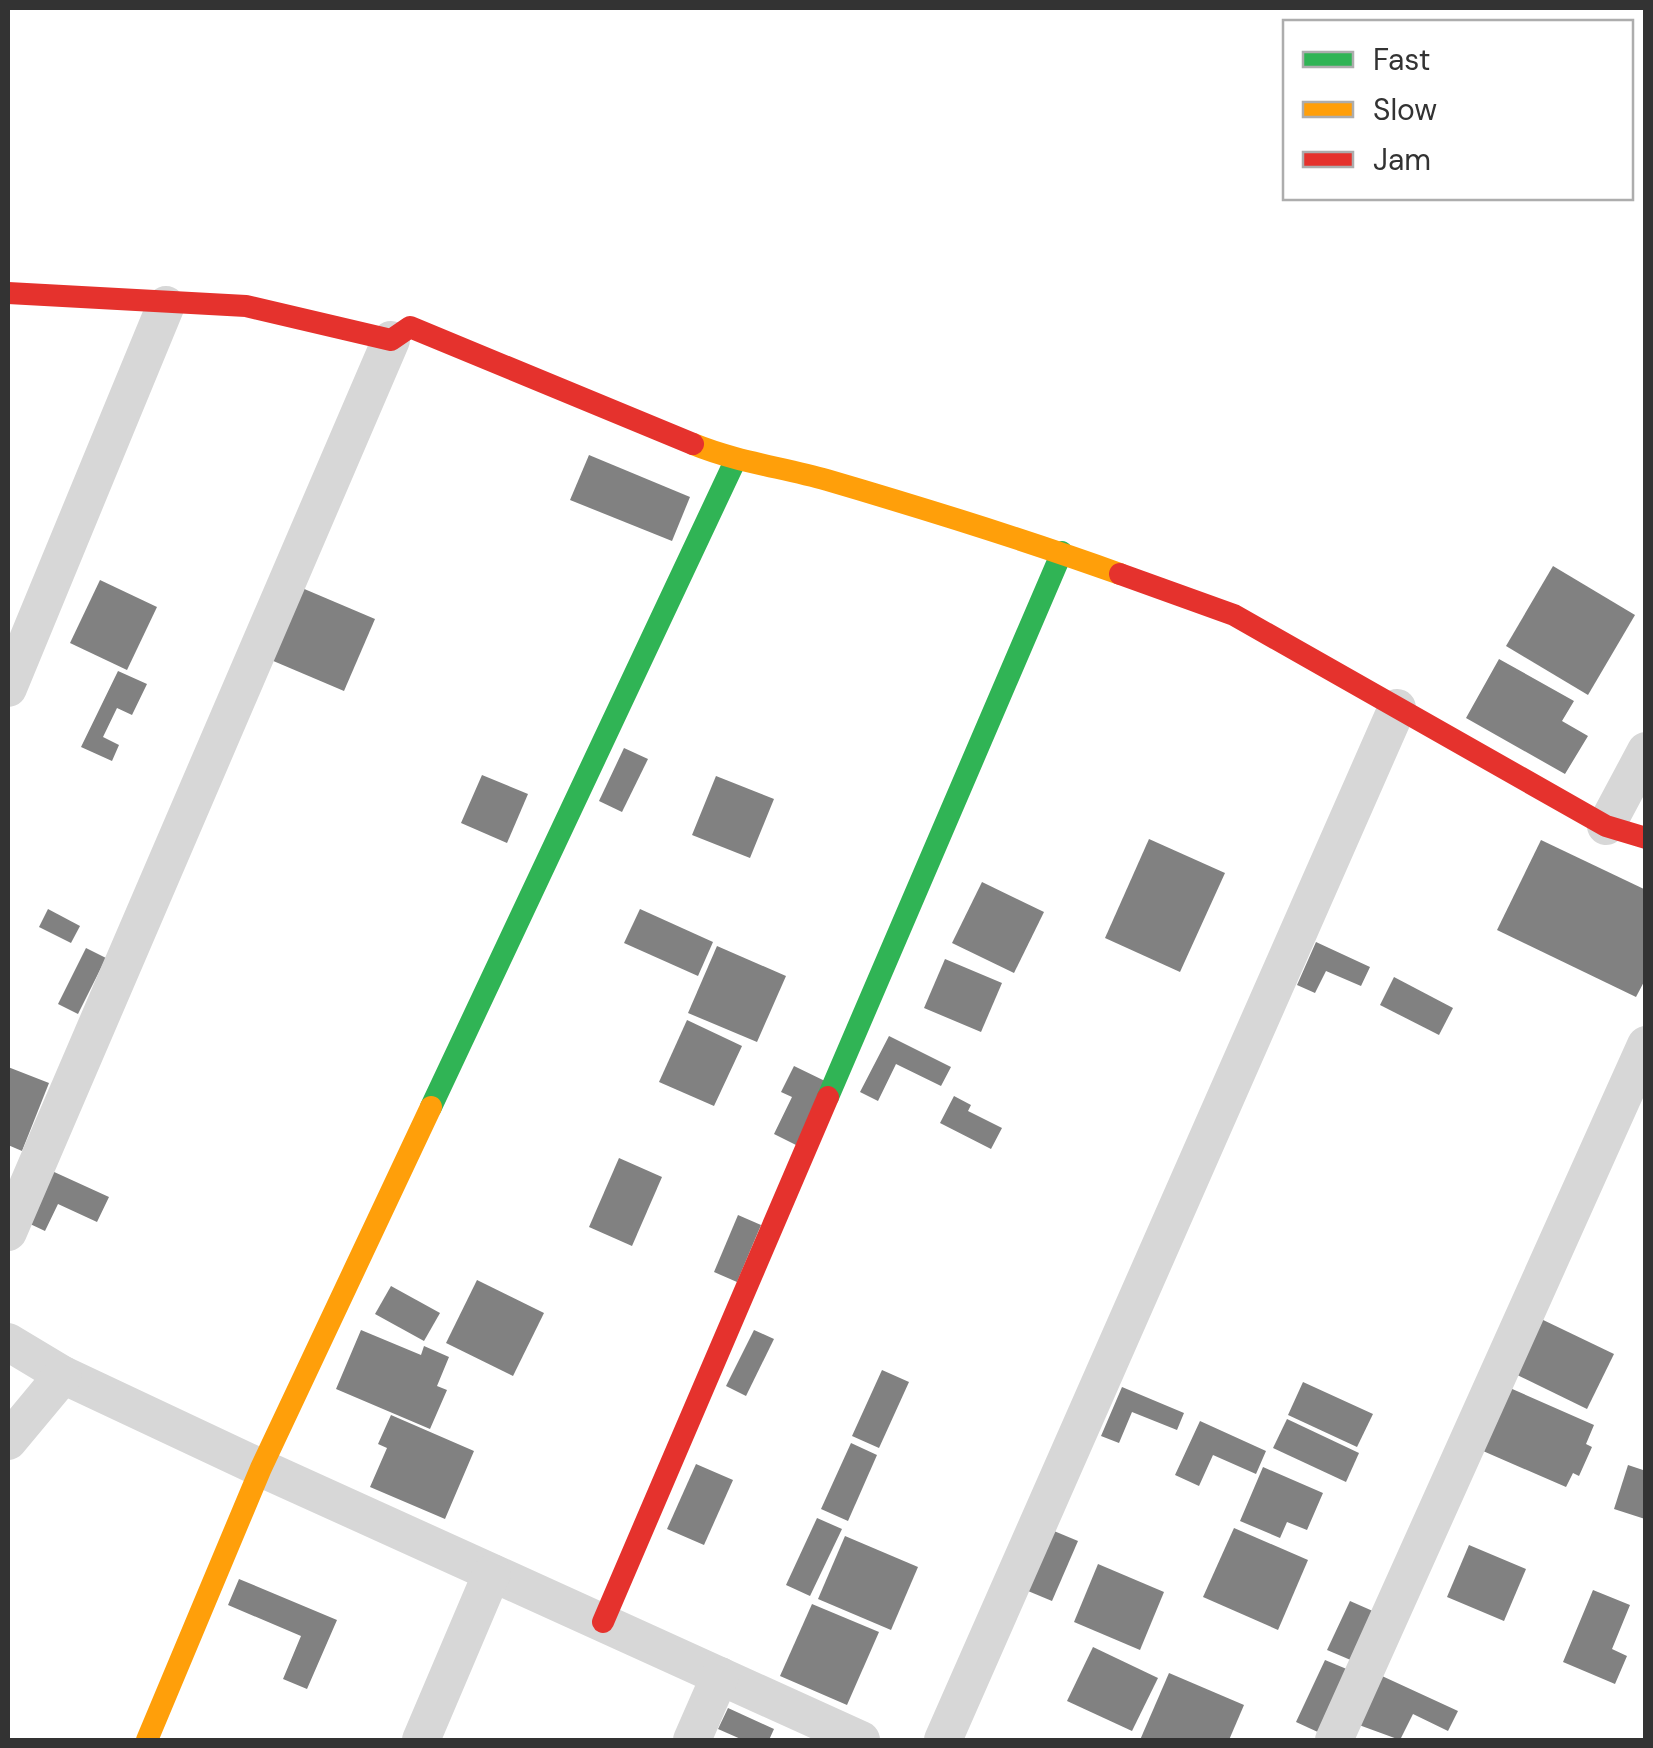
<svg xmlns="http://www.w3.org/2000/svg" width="1653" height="1748" font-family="'DM Sans',sans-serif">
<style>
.building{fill:#818181}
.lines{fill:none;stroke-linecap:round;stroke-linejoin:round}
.street{stroke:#d7d7d7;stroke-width:38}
.fast{stroke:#30b455;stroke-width:22}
.slow{stroke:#ff9f0a;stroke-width:22}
.jam{stroke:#e5322d;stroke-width:22}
</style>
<rect width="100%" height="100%" fill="#fff"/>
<g class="building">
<path d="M 589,455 L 690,497 L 672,541 L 570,500 Z"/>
<path d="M 1553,566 L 1635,615 L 1588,695 L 1506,646 Z"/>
<path d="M 100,580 L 157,607 L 127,670 L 70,643 Z"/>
<path d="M 302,588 L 375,619 L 344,691 L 271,660 Z"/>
<path d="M 1499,659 L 1574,701 L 1562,721 L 1588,736 L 1565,774 L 1466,718 Z"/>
<path d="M 118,671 L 147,684 L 132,715 L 117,708 L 103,737 L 119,745 L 112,761 L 81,747 Z"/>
<path d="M 624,748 L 648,759 L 622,812 L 599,801 Z"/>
<path d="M 482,775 L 528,794 L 507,843 L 461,823 Z"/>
<path d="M 716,776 L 774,799 L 750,858 L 692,835 Z"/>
<path d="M 1149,839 L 1225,873 L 1180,972 L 1105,938 Z"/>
<path d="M 1541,840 L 1646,890 L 1646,978 L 1636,997 L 1497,930 Z"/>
<path d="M 982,882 L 1044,912 L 1014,973 L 952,943 Z"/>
<path d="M 48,909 L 80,926 L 71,943 L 39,927 Z"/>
<path d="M 640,909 L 713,942 L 698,976 L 624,943 Z"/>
<path d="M 1316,942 L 1370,967 L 1361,986 L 1326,971 L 1315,993 L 1297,985 Z"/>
<path d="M 717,946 L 786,976 L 757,1042 L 688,1013 Z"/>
<path d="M 86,948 L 106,958 L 78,1014 L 58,1004 Z"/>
<path d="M 945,959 L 1002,983 L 981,1032 L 924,1008 Z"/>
<path d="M 1394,977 L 1453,1008 L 1439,1035 L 1380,1005 Z"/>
<path d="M 687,1020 L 742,1046 L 714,1106 L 659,1082 Z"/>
<path d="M 889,1036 L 951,1067 L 941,1086 L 896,1064 L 878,1101 L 860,1092 Z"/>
<path d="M 794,1066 L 827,1082 L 796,1145 L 774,1134 L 792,1097 L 781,1092 Z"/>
<path d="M 8,1067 L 49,1083 L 22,1151 L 8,1145 Z"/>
<path d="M 954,1096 L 971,1105 L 968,1111 L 1002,1128 L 991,1149 L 940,1123 Z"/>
<path d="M 619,1158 L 662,1177 L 632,1246 L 589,1227 Z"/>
<path d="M 52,1171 L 109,1197 L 97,1222 L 58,1204 L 45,1231 L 28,1223 Z"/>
<path d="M 738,1215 L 761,1225 L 737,1282 L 714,1272 Z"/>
<path d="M 477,1280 L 544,1313 L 513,1376 L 446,1343 Z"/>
<path d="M 391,1286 L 440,1313 L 424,1341 L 375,1314 Z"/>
<path d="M 1539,1318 L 1614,1354 L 1587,1409 L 1513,1373 Z"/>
<path d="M 361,1330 L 421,1355 L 424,1346 L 449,1357 L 437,1386 L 447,1390 L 430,1429 L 336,1389 Z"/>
<path d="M 754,1330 L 774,1339 L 746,1396 L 726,1386 Z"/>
<path d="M 882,1370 L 909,1382 L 879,1448 L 852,1436 Z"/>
<path d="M 1303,1382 L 1373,1414 L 1357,1447 L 1288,1415 Z"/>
<path d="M 1122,1387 L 1184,1413 L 1177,1430 L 1132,1412 L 1119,1443 L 1101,1436 Z"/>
<path d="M 1510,1388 L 1594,1425 L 1586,1444 L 1592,1447 L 1579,1476 L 1573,1473 L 1566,1487 L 1483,1451 Z"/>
<path d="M 391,1415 L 474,1451 L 445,1519 L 370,1487 L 387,1448 L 378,1444 Z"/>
<path d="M 1287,1419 L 1359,1453 L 1346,1482 L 1273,1448 Z"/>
<path d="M 1200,1421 L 1266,1451 L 1256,1474 L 1213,1455 L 1199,1486 L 1175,1475 Z"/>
<path d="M 851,1443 L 877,1455 L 848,1521 L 821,1509 Z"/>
<path d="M 696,1464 L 733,1480 L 704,1545 L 667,1529 Z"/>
<path d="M 1628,1465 L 1646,1471 L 1645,1519 L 1614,1509 Z"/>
<path d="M 1263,1467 L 1323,1493 L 1307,1530 L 1287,1522 L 1280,1538 L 1240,1521 Z"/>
<path d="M 817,1518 L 842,1529 L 810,1596 L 786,1585 Z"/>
<path d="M 1234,1528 L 1308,1560 L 1278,1630 L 1203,1597 Z"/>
<path d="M 1054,1531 L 1078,1541 L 1052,1601 L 1028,1591 Z"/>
<path d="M 845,1536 L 918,1567 L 891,1630 L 818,1599 Z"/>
<path d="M 1469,1545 L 1526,1569 L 1504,1621 L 1447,1597 Z"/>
<path d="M 1098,1564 L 1164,1592 L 1140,1650 L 1074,1622 Z"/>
<path d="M 239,1579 L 337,1620 L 307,1689 L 283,1679 L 301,1636 L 228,1605 Z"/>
<path d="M 1593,1590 L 1630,1605 L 1612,1649 L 1627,1656 L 1615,1684 L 1563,1662 Z"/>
<path d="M 1350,1601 L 1375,1612 L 1353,1661 L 1327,1650 Z"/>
<path d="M 812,1604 L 879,1632 L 847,1705 L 780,1676 Z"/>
<path d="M 1093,1647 L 1158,1678 L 1132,1731 L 1067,1701 Z"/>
<path d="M 1325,1660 L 1349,1670 L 1320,1733 L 1296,1722 Z"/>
<path d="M 1169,1673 L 1244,1705 L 1229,1740 L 1140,1740 Z"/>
<path d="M 1382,1676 L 1458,1711 L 1448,1731 L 1413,1714 L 1400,1740 L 1359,1725 Z"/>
<path d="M 728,1708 L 774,1729 L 769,1740 L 743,1740 L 718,1729 Z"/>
</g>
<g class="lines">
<g class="street">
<path d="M 8,688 L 166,305"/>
<path d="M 1606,826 L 1646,751"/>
<path d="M 8,1232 L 391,340"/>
<path d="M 8,1342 L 63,1375 L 261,1468 L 861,1740"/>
<path d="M 8,1441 L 63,1375"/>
<path d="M 421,1740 L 492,1573"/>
<path d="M 692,1740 L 720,1676"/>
<path d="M 943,1740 L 1397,708"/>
<path d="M 1334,1740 L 1646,1045"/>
</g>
<g class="fast">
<path d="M 828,1097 L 1062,552"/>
<path d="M 431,1107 L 735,461"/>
</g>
<g class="slow">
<path d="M 693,444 C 737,462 781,467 827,480 C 926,509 1023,539 1120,574"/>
<path d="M 147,1740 L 261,1468 L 431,1107"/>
</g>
<g class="jam">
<path d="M 8,293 L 246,306 L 391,340 L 410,327 L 693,444"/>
<path d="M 1120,574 L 1234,615 L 1606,826 L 1646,838"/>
<path d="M 603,1622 L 828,1097"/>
</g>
</g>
<rect width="1653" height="1748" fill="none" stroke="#333333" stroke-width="20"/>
<rect x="1283" y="20" width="350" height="180" fill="#ffffff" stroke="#adadad" stroke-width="2.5"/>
<rect x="1303" y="52" width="50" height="15" fill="#30b455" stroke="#adadad" stroke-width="2.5"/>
<text x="1373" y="70" font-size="30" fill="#333333">Fast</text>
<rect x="1303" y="102" width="50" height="15" fill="#ff9f0a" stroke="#adadad" stroke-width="2.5"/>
<text x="1373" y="120" font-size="30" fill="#333333">Slow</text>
<rect x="1303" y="152" width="50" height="15" fill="#e5322d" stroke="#adadad" stroke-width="2.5"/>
<text x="1373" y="170" font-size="30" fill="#333333">Jam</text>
</svg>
